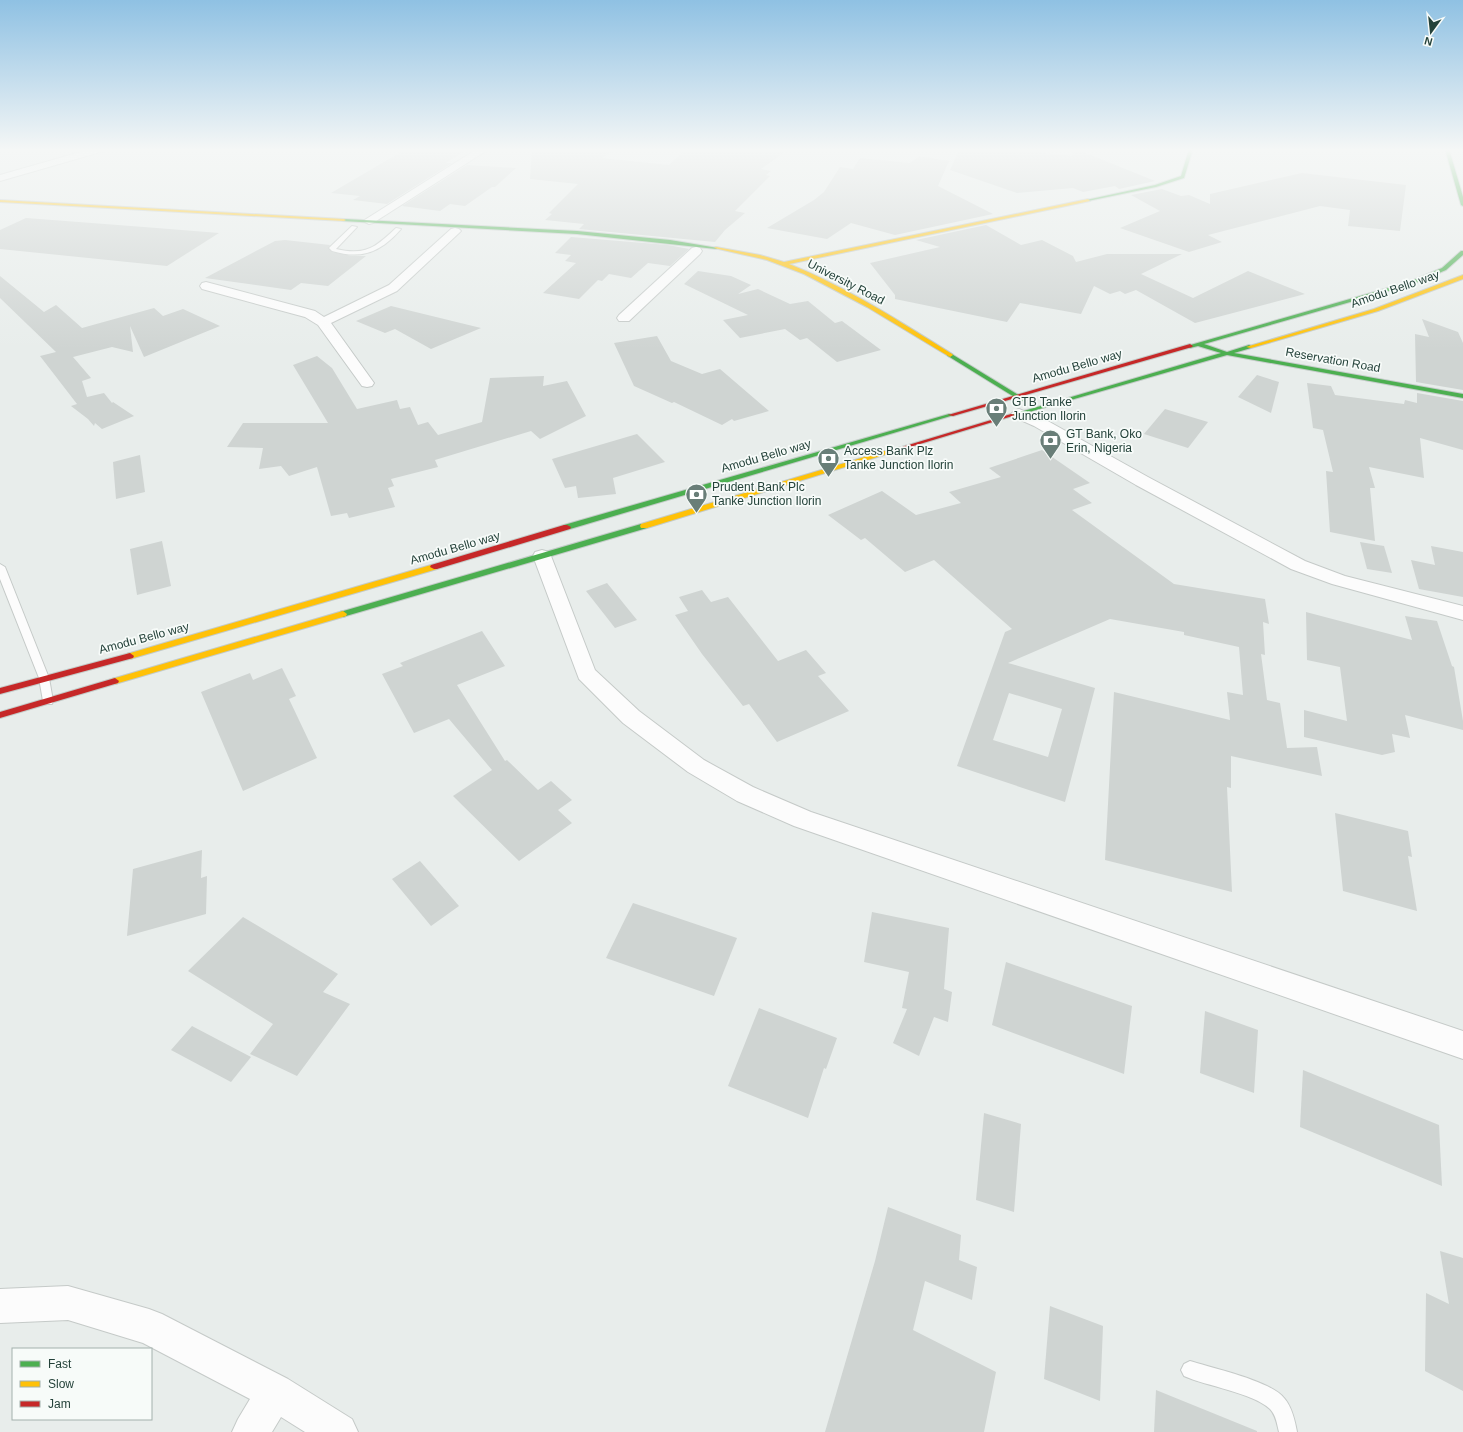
<svg xmlns="http://www.w3.org/2000/svg" width="1463" height="1432" font-family="Arial,sans-serif">
<style>
.building{fill:#cfd4d2;fill-rule:evenodd}
.lines{fill:none;stroke-linecap:round;stroke-linejoin:round}
.lane-casing{stroke:#c5cac8;stroke-width:2}
.street-casing{stroke:#c5cac8;stroke-width:2}
.fast-casing{stroke:#c3cbc8;stroke-width:2}
.slow-casing{stroke:#c3cbc8;stroke-width:2}
.jam-casing{stroke:#c3cbc8;stroke-width:2}
.lane{fill:#fcfcfc;fill-rule:evenodd}
.street{fill:#fcfcfc;fill-rule:evenodd}
.fast{fill:#4caf50;fill-rule:evenodd}
.slow{fill:#ffc107;fill-rule:evenodd}
.jam{fill:#c62828;fill-rule:evenodd}
.labels{text-anchor:middle;dominant-baseline:central;stroke-width:3.5;stroke-linejoin:round;paint-order:stroke}
.far-street-label{font-size:12px;fill:#24423a;stroke:#f7fbf9}
.far-poi-label{font-size:12px;fill:#24423a;stroke:#f7fbf9;text-anchor:start}
</style>
<rect width="100%" height="100%" fill="#e8edeb"/>
<g class="building">
<path d="M 406,149 L 468,149 L 446,163 L 452,163 L 387,204 L 353,200 L 360,196 L 331,193 Z"/>
<path d="M 532,149 L 616,149 L 602,158 L 669,165 L 686,149 L 727,151 L 729,149 L 789,149 L 761,169 L 771,171 L 766,175 L 770,176 L 735,211 L 745,213 L 725,230 L 715,242 L 579,229 L 584,224 L 545,220 L 552,214 L 549,213 L 578,184 L 530,179 Z"/>
<path d="M 983,149 L 1006,149 L 1072,156 L 1076,149 L 1155,181 L 1119,189 L 1115,186 L 1083,192 L 1073,188 L 1017,193 L 950,170 L 959,150 L 979,152 Z"/>
<path d="M 919,156 L 949,161 L 938,186 L 993,214 L 895,235 L 851,223 L 827,239 L 767,228 L 814,200 L 824,192 L 840,167 L 853,169 L 860,158 L 910,163 Z"/>
<path d="M 467,165 L 516,168 L 495,187 L 492,187 L 465,206 L 450,204 L 440,211 L 402,206 Z"/>
<path d="M 1302,173 L 1406,185 L 1400,231 L 1348,226 L 1350,210 L 1320,206 L 1208,235 L 1222,242 L 1189,252 L 1120,228 L 1160,211 L 1131,195 L 1162,189 L 1181,196 L 1189,195 L 1210,204 L 1210,194 Z"/>
<path d="M 26,218 L 144,227 L 219,233 L 167,266 L 0,249 L 0,230 Z"/>
<path d="M 986,225 L 1021,245 L 1042,240 L 1073,256 L 1076,262 L 1107,254 L 1182,254 L 1141,274 L 1193,298 L 1248,271 L 1305,294 L 1195,323 L 1136,290 L 1125,294 L 1120,291 L 1110,294 L 1094,286 L 1081,314 L 1020,303 L 1007,322 L 895,299 L 895,295 L 870,263 L 940,247 L 916,240 Z"/>
<path d="M 571,237 L 668,245 L 689,249 L 670,266 L 648,263 L 631,278 L 609,274 L 602,281 L 598,280 L 579,299 L 543,293 L 576,263 L 565,261 L 571,255 L 555,253 Z"/>
<path d="M 285,240 L 330,245 L 328,248 L 332,252 L 352,256 L 366,256 L 328,286 L 301,283 L 291,290 L 205,278 L 275,241 Z"/>
<path d="M 698,271 L 731,276 L 751,285 L 738,294 L 758,289 L 790,304 L 808,301 L 835,323 L 842,321 L 881,350 L 837,362 L 807,338 L 800,340 L 785,329 L 740,338 L 723,320 L 748,315 L 684,284 Z"/>
<path d="M 0,276 L 44,312 L 56,305 L 82,328 L 154,308 L 163,316 L 183,309 L 220,326 L 144,357 L 130,326 L 133,352 L 112,347 L 73,357 L 91,378 L 82,381 L 87,397 L 104,393 L 112,403 L 113,402 L 134,416 L 102,429 L 95,423 L 94,426 L 88,419 L 71,406 L 77,404 L 40,356 L 56,352 L 0,298 Z"/>
<path d="M 391,306 L 481,328 L 431,349 L 395,329 L 385,333 L 356,321 Z"/>
<path d="M 1422,319 L 1458,332 L 1463,343 L 1463,390 L 1416,382 L 1415,334 L 1429,337 Z"/>
<path d="M 657,336 L 671,361 L 702,374 L 720,369 L 769,411 L 734,421 L 732,419 L 722,425 L 674,402 L 672,403 L 634,386 L 614,343 Z"/>
<path d="M 317,356 L 332,368 L 357,409 L 397,400 L 400,409 L 410,407 L 418,425 L 428,422 L 438,435 L 482,422 L 490,378 L 544,376 L 543,386 L 567,381 L 586,416 L 540,439 L 531,431 L 435,460 L 438,467 L 391,479 L 394,486 L 388,488 L 395,507 L 349,518 L 347,513 L 331,516 L 317,467 L 289,476 L 281,466 L 259,469 L 263,448 L 227,447 L 243,423 L 328,423 L 293,365 Z"/>
<path d="M 1257,375 L 1279,382 L 1271,413 L 1238,397 Z"/>
<path d="M 1307,383 L 1331,386 L 1335,395 L 1404,404 L 1405,400 L 1417,403 L 1417,393 L 1463,401 L 1463,450 L 1420,438 L 1424,478 L 1369,467 L 1375,488 L 1370,488 L 1375,541 L 1330,532 L 1326,471 L 1333,472 L 1323,430 L 1313,428 Z"/>
<path d="M 1165,409 L 1208,422 L 1188,448 L 1144,434 Z"/>
<path d="M 637,434 L 665,462 L 613,478 L 616,494 L 578,498 L 576,486 L 565,488 L 552,459 Z"/>
<path d="M 1042,450 L 1090,483 L 1073,489 L 1092,503 L 1072,510 L 1174,584 L 1265,599 L 1269,624 L 1263,622 L 1265,655 L 1261,654 L 1267,700 L 1280,703 L 1287,748 L 1317,747 L 1322,776 L 1231,756 L 1231,788 L 1227,787 L 1232,892 L 1105,860 L 1114,692 L 1230,720 L 1227,692 L 1243,695 L 1239,647 L 1184,635 L 1184,632 L 1110,619 L 1008,663 L 1095,688 L 1065,802 L 957,766 L 1005,632 L 1012,629 L 934,560 L 905,572 L 865,538 L 861,540 L 828,515 L 882,491 L 916,515 L 961,503 L 949,492 L 1001,477 L 989,468 ZM 1009,693 L 1062,709 L 1048,757 L 993,740 Z"/>
<path d="M 140,455 L 145,492 L 116,499 L 113,462 Z"/>
<path d="M 162,541 L 171,586 L 137,595 L 130,549 Z"/>
<path d="M 1360,542 L 1384,546 L 1392,573 L 1367,569 Z"/>
<path d="M 1431,546 L 1463,552 L 1463,597 L 1419,589 L 1411,560 L 1435,565 Z"/>
<path d="M 607,583 L 637,620 L 615,628 L 586,591 Z"/>
<path d="M 702,590 L 711,602 L 728,597 L 778,661 L 806,650 L 826,673 L 818,676 L 849,711 L 777,742 L 749,704 L 743,706 L 702,654 L 675,615 L 688,611 L 679,597 Z"/>
<path d="M 1306,612 L 1412,640 L 1405,616 L 1437,621 L 1452,666 L 1454,667 L 1463,721 L 1463,730 L 1405,715 L 1410,738 L 1392,734 L 1395,752 L 1382,755 L 1304,737 L 1304,710 L 1347,721 L 1340,667 L 1307,660 Z"/>
<path d="M 482,631 L 505,666 L 457,685 L 505,761 L 507,760 L 538,790 L 551,781 L 572,800 L 558,810 L 572,823 L 519,861 L 453,796 L 492,770 L 449,719 L 414,733 L 382,674 L 403,666 L 400,663 Z"/>
<path d="M 282,668 L 296,696 L 289,699 L 317,758 L 243,791 L 201,692 L 250,673 L 253,680 Z"/>
<path d="M 1335,813 L 1408,831 L 1412,857 L 1408,856 L 1417,911 L 1343,891 Z"/>
<path d="M 202,850 L 201,878 L 207,876 L 206,914 L 127,936 L 133,869 Z"/>
<path d="M 420,861 L 459,906 L 431,926 L 392,879 Z"/>
<path d="M 633,903 L 737,938 L 714,996 L 606,958 Z"/>
<path d="M 872,912 L 949,928 L 944,989 L 952,992 L 948,1022 L 934,1017 L 919,1056 L 893,1043 L 907,1009 L 902,1008 L 909,972 L 864,962 Z"/>
<path d="M 243,917 L 338,974 L 323,992 L 350,1004 L 297,1076 L 250,1054 L 273,1024 L 188,971 Z"/>
<path d="M 1006,962 L 1132,1006 L 1124,1074 L 992,1025 Z"/>
<path d="M 759,1008 L 837,1038 L 826,1069 L 824,1068 L 808,1118 L 728,1086 Z"/>
<path d="M 1205,1011 L 1258,1030 L 1254,1093 L 1200,1073 Z"/>
<path d="M 192,1026 L 251,1057 L 231,1082 L 171,1050 Z"/>
<path d="M 1303,1070 L 1439,1125 L 1442,1186 L 1300,1127 Z"/>
<path d="M 984,1113 L 1021,1124 L 1014,1212 L 976,1200 Z"/>
<path d="M 888,1207 L 961,1235 L 959,1260 L 977,1267 L 972,1300 L 925,1281 L 913,1330 L 996,1372 L 984,1432 L 825,1432 L 875,1261 Z"/>
<path d="M 1440,1251 L 1463,1258 L 1463,1391 L 1425,1371 L 1426,1293 L 1449,1304 Z"/>
<path d="M 1050,1306 L 1103,1326 L 1100,1401 L 1044,1379 Z"/>
<path d="M 1156,1390 L 1257,1431 L 1257,1432 L 1154,1432 Z"/>
</g>
<g class="lines">
<defs>
<g id="lane">
<path d="M 352,226 L 357,227 L 336,249 C 366,256 376,247 396,228 L 401,229 C 381,252 362,260 332,251 L 329,248 L 330,247 Z"/>
<path d="M 0,564 L 5,567 L 49,678 L 53,701 L 52,704 L 44,704 L 43,701 L 39,678 L 0,579 Z"/>
<path d="M 1190,1361 C 1212,1368 1271,1381 1284,1398 C 1292,1407 1295,1421 1297,1432 L 1279,1432 C 1277,1424 1276,1415 1270,1409 C 1253,1393 1206,1386 1184,1376 L 1181,1370 L 1184,1364 Z"/>
</g>
<g id="street">
<path d="M 91,149 L 106,149 L 104,151 L 0,181 L 0,175 Z"/>
<path d="M 477,149 L 489,149 L 373,223 L 369,224 L 363,221 Z"/>
<path d="M 455,228 L 459,229 L 461,231 L 459,233 L 397,291 L 331,323 L 374,383 L 372,386 L 367,387 L 362,386 L 318,325 L 305,317 L 202,289 L 200,286 L 202,283 L 206,282 L 315,311 L 324,317 L 389,285 L 451,229 Z"/>
<path d="M 696,247 L 700,248 L 702,251 L 700,254 L 629,321 L 619,321 L 617,318 L 619,315 L 692,248 Z"/>
<path d="M 1019,409 L 1046,420 L 1148,477 L 1305,561 L 1345,576 L 1463,606 L 1463,620 L 1332,584 L 1291,569 L 1136,485 L 1034,426 L 1014,417 L 1011,414 L 1014,411 Z"/>
<path d="M 542,550 L 549,552 L 551,556 L 595,670 L 639,711 L 704,760 L 753,787 L 811,812 L 1463,1031 L 1463,1059 L 794,826 L 737,801 L 688,772 L 623,723 L 579,679 L 533,556 L 535,552 Z"/>
<path d="M 68,1286 L 149,1309 L 162,1314 L 288,1379 L 352,1419 L 358,1432 L 305,1432 L 281,1417 L 272,1432 L 232,1432 L 238,1419 L 250,1399 L 143,1343 L 68,1320 L 0,1323 L 0,1289 Z"/>
</g>
<g id="fast">
<path d="M 1189,149 L 1193,149 L 1184,178 L 1156,187 L 1088,201 L 1086,200 L 1155,185 L 1181,176 Z"/>
<path d="M 1445,149 L 1449,149 L 1463,197 L 1463,206 L 1461,205 Z"/>
<path d="M 344,219 L 577,231 L 670,240 L 718,248 L 716,249 L 577,234 L 342,221 Z"/>
<path d="M 1461,251 L 1463,251 L 1463,255 L 1446,270 L 1413,284 L 1204,344 L 1227,352 L 1249,345 L 1251,346 L 1251,348 L 1234,353 L 1463,394 L 1463,398 L 1227,355 L 1015,416 L 1010,415 L 1221,353 L 1198,346 L 1190,348 L 1187,346 L 1409,282 L 1442,268 Z"/>
<path d="M 950,353 L 1025,399 L 1026,400 L 1021,401 L 948,356 L 947,355 Z"/>
<path d="M 949,414 L 954,415 L 570,529 L 567,529 L 563,527 L 564,525 Z"/>
<path d="M 641,524 L 647,524 L 648,526 L 647,528 L 346,616 L 343,617 L 339,614 L 340,612 Z"/>
</g>
<g id="slow">
<path d="M 1088,199 L 1090,201 L 789,264 C 847,287 899,321 952,354 L 953,355 L 950,357 L 867,307 L 804,274 L 767,260 L 714,248 L 716,247 L 760,255 L 784,262 Z"/>
<path d="M 0,200 L 344,219 L 346,220 L 344,221 L 0,202 Z"/>
<path d="M 1463,275 L 1463,279 L 1378,311 L 1251,348 L 1246,347 L 1374,309 Z"/>
<path d="M 898,447 L 901,449 L 900,450 L 647,528 L 641,528 L 640,526 L 641,524 Z"/>
<path d="M 431,565 L 434,565 L 438,567 L 437,569 L 130,659 L 126,656 L 127,654 Z"/>
<path d="M 343,611 L 347,614 L 346,616 L 115,684 L 111,681 L 112,679 Z"/>
</g>
<g id="jam">
<path d="M 1190,344 L 1193,346 L 1192,347 L 953,416 L 948,415 Z"/>
<path d="M 1011,414 L 1016,415 L 900,450 L 898,451 L 895,449 Z"/>
<path d="M 564,525 L 567,525 L 571,527 L 570,529 L 437,569 L 434,569 L 430,567 L 431,565 Z"/>
<path d="M 130,653 L 134,656 L 133,658 L 0,694 L 0,688 Z"/>
<path d="M 115,678 L 119,681 L 118,683 L 0,718 L 0,712 Z"/>
</g>
</defs>
<use href="#lane" class="lane-casing"/>
<use href="#street" class="street-casing"/>
<use href="#fast" class="fast-casing"/>
<use href="#slow" class="slow-casing"/>
<use href="#jam" class="jam-casing"/>
<use href="#lane" class="lane"/>
<use href="#street" class="street"/>
<use href="#fast" class="fast"/>
<use href="#slow" class="slow"/>
<use href="#jam" class="jam"/>
</g>
<linearGradient id="sky" x2="0" y2="1"><stop stop-color="#8fc1e3"/><stop offset="0.43" stop-color="#f5f7f6"/><stop offset="1" stop-color="#f5f7f6" stop-opacity="0"/></linearGradient>
<rect width="1463" height="349" fill="url(#sky)"/>
<defs>
<symbol id="bank-pin" viewBox="-11 -11 22 30"><path d="M0 17L-7.5 6A9.5 9.5 0 1 1 7.5 6Z" fill="#697e78" stroke="#f7fbf9"/><path d="M-6-4H6V4H-6ZM0-2.3a2.3 2.3 0 1 0 0 4.6a2.3 2.3 0 1 0 0-4.6Z" fill="#fff"/></symbol>
</defs>
<g fill-rule="evenodd">
<use href="#bank-pin" x="984" y="396" width="25" height="34"/>
<use href="#bank-pin" x="1038" y="428" width="25" height="34"/>
<use href="#bank-pin" x="816" y="446" width="25" height="34"/>
<use href="#bank-pin" x="684" y="482" width="25" height="34"/>
</g>
<g class="labels">
<g class="far-street-label">
<text transform="translate(846 282) rotate(27)">University Road</text>
<text transform="translate(1395 289) rotate(-19)">Amodu Bello way</text>
<text transform="translate(1333 360) rotate(10)">Reservation Road</text>
<text transform="translate(1077 366) rotate(-16)">Amodu Bello way</text>
<text transform="translate(766 456) rotate(-16)">Amodu Bello way</text>
<text transform="translate(455 548) rotate(-16)">Amodu Bello way</text>
<text transform="translate(144 638) rotate(-15)">Amodu Bello way</text>
</g>
<g class="far-poi-label">
<text x="1012" y="402">GTB Tanke<tspan x="1012" dy="14">Junction Ilorin</tspan></text>
<text x="1066" y="434">GT Bank, Oko<tspan x="1066" dy="14">Erin, Nigeria</tspan></text>
<text x="844" y="451">Access Bank Plz<tspan x="844" dy="14">Tanke Junction Ilorin</tspan></text>
<text x="712" y="487">Prudent Bank Plc<tspan x="712" dy="14">Tanke Junction Ilorin</tspan></text>
</g>
</g>
<rect x="12" y="1348" width="140" height="72" fill="#f7fbf9" stroke="#a3b1ad"/>
<rect x="20" y="1361" width="20" height="6" fill="#4caf50" stroke="#a3b1ad"/>
<text x="48" y="1368" font-size="12" fill="#24423a">Fast</text>
<rect x="20" y="1381" width="20" height="6" fill="#ffc107" stroke="#a3b1ad"/>
<text x="48" y="1388" font-size="12" fill="#24423a">Slow</text>
<rect x="20" y="1401" width="20" height="6" fill="#c62828" stroke="#a3b1ad"/>
<text x="48" y="1408" font-size="12" fill="#24423a">Jam</text>
<g transform="translate(1431 32) rotate(195)" stroke="#f7fbf9" stroke-width="3" paint-order="stroke">
<path d="M0-3L7 15L0 10L-7 15Z" fill="#24423a"/>
<text y="-6" font-size="11" font-weight="bold" text-anchor="middle" fill="#24423a">N</text>
</g>
</svg>
